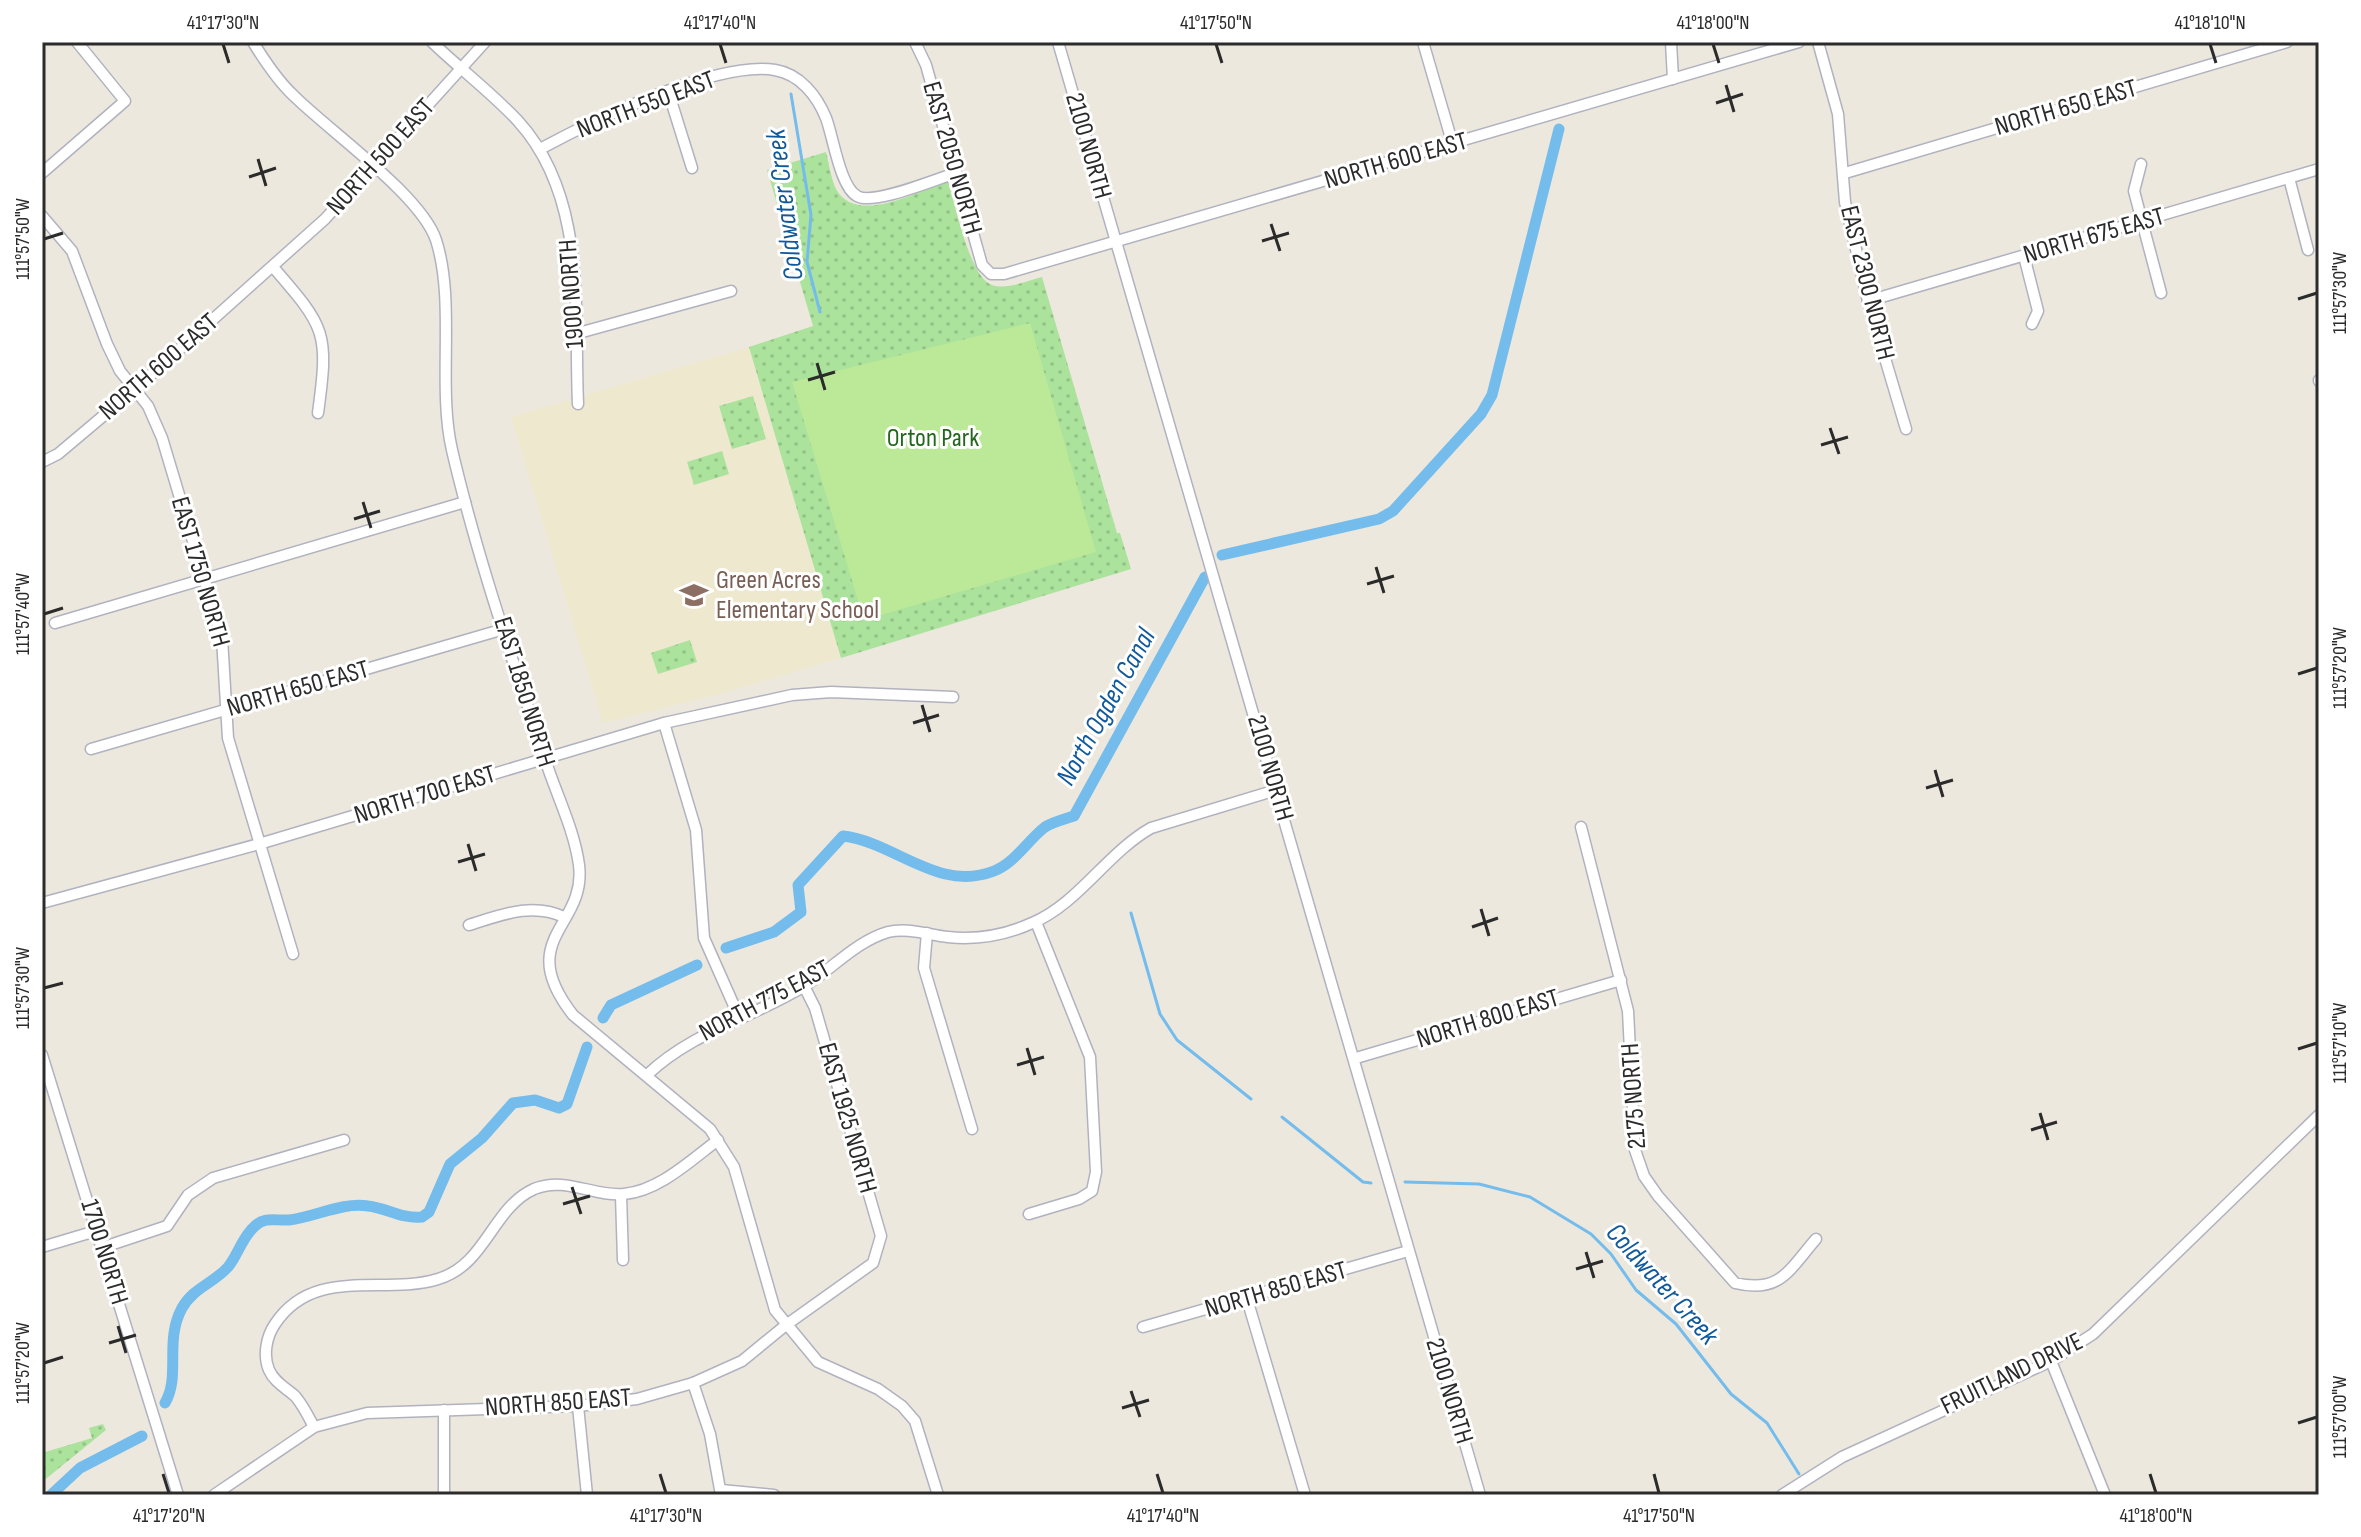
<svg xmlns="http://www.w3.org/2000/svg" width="2361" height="1537" font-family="'Sofia Sans Condensed',sans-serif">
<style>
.education{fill:#eee8ce}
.green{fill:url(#green-dots)}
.pitch{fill:#bce998}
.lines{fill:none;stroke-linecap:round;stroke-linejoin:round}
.stream{stroke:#74bcec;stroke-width:3}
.canal{stroke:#74bcec;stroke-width:11}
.minor-casing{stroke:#b1b2bf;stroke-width:13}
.minor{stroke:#fff;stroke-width:10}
.ticks{fill:none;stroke:#2b2b2b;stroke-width:3}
.labels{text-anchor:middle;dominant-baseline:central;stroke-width:6;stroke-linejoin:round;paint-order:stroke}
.street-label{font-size:26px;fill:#2b2b2b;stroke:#fff}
.park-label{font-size:26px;fill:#22671c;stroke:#fff}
.education-label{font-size:26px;fill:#785e54;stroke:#fff;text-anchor:start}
.water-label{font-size:28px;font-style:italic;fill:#11599a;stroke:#fff}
.neatline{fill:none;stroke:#2b2b2b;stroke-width:3}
.ticks-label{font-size:20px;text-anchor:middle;fill:#2b2b2b}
</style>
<defs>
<pattern id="green-dots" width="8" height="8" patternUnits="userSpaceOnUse" patternTransform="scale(2)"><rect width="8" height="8" fill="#abe29c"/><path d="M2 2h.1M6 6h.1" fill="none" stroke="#93c287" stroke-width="1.8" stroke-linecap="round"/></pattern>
</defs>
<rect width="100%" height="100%" fill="#ede8de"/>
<path class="education" d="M 749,347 L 841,658 L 720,694 L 603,723 L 511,417 Z"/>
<g class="green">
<path d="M 826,152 C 829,163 831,179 836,189 C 856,226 919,191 948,181 C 955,204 970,278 992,285 C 1008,290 1026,281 1042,277 L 1117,533 L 1120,533 L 1131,569 L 841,658 L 749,347 L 813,326 L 767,170 Z"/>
<path d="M 753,396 L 766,439 L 732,449 L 719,406 Z"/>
<path d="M 722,451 L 729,474 L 694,485 L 687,462 Z"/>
<path d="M 690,640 L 697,662 L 658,674 L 651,653 Z"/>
<path d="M 103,1424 L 106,1430 L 42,1482 L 42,1453 L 92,1438 L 89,1428 Z"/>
</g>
<path class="pitch" d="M 1030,323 L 1096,552 L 864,620 L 792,382 Z"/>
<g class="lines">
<g class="stream">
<path d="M 791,94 L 811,215 L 807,262 L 820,312"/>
<path d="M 1131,913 L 1160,1014 L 1177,1040 L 1251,1099"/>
<path d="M 1282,1117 L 1363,1182 L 1371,1183"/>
<path d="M 1405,1182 L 1479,1184 L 1530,1197 L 1591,1234 L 1611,1254 L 1636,1290 L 1676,1324 L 1731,1394 L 1767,1423 L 1799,1474"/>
<path d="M 1808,1493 L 1808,1495"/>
</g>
<g class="canal">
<path d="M 1222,555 L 1379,519 L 1393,511 L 1481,414 L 1492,395 L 1559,129"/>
<path d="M 726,948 L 774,932 L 801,912 L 798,885 L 843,836 C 895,842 938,893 994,871 C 1015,863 1028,840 1045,827 C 1053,822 1065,819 1074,816 L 1205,577"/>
<path d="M 603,1018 L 611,1005 L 697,965"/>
<path d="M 165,1403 C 181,1376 164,1341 182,1308 C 193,1288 214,1283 228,1267 C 238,1255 242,1237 255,1226 C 265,1216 276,1221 289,1220 C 316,1217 341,1202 368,1206 C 387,1208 401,1219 422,1217 L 429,1212 L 450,1164 L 482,1138 L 513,1103 L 535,1100 L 559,1108 L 567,1104 L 587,1047"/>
<path d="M 51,1495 L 80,1468 L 142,1436"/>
</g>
<defs>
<g id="minor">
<path d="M 253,42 C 264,60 277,80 293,95 C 329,131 421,195 436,240 C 456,302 437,386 452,450 C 476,553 511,655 544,756 C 555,792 574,828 579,865 C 587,927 513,938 573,1015 L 710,1129 L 734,1167 L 775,1310 L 818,1362 L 878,1389 L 902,1406 L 915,1421 L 938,1495"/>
<path d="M 432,42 C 460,69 492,93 518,121 C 587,197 574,309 578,404"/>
<path d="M 915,42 L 926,65 L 982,265 L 991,274 L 1004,274 L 1799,42"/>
<path d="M 1058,42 L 1480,1495"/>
<path d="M 1423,42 L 1453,145"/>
<path d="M 1671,42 L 1673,79"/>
<path d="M 1818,42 L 1838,114 L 1845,202 L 1868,301 L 1906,429"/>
<path d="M 668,91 L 692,168"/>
<path d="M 540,149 C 592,121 718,60 775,70 C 800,74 817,96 826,118 C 833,136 840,187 857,196 C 873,206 936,179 956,173"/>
<path d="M 2141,164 L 2134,191 L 2161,293"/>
<path d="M 42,173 L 125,101 L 77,42"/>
<path d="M 1845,173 L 2287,42"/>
<path d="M 2289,178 L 2308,250"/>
<path d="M 42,216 L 72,251 L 107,344 L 120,371 L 148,406 L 162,438 L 222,638 L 228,738 L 293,954"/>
<path d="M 2024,256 L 2038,311 L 2032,324"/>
<path d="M 273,267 C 326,328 329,332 318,413"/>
<path d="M 1868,301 L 2319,169"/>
<path d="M 575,334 L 731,291"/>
<path d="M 2319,381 L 2319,380"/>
<path d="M 42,462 L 58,454 L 134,390 L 325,219 L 485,42"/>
<path d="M 55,623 L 465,502"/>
<path d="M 664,723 L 696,830 L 704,938 L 739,1017"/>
<path d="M 91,749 L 504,629"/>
<path d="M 1581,827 L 1628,1011 L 1635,1150 L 1644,1176 L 1658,1196 L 1735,1283 C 1780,1294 1789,1270 1816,1239"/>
<path d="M 42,903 L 259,844 L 664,723 L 792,695 L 831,692 L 953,697"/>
<path d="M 469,925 C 501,915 532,902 564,917"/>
<path d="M 927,933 L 924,968 L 972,1129"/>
<path d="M 42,1055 L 178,1495"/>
<path d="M 1356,1058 L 1621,980"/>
<path d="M 647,1075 C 693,1031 753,1018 806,985 C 833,968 857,941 888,932 C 907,927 929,935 948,937 C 977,940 1006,935 1032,923 C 1078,904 1107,853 1151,828 L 1276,790"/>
<path d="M 621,1195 L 623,1260"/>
<path d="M 1029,1214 L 1079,1199 L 1092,1191 L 1096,1172 L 1090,1057 L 1036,922"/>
<path d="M 42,1247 L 99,1230"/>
<path d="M 104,1247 L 167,1226 L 188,1195 L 213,1178 L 344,1140"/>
<path d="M 1247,1299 L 1305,1495"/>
<path d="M 1143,1327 L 1408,1251"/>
<path d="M 2051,1361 L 2105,1495"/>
<path d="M 693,1383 L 710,1434 L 721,1495"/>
<path d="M 578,1406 L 587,1495"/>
<path d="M 444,1410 L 444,1495"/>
<path d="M 314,1427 C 308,1416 303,1405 295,1396 C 286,1388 274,1382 269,1370 C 263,1356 266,1337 275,1324 C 314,1265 383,1296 438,1279 C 486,1265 492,1208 534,1189 C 566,1176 593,1197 624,1194 C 659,1191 691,1160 718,1140"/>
<path d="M 721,1490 L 774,1495"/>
<path d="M 214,1495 L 314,1427 L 367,1413 L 578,1406 L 637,1399 L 693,1383 L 742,1361 L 786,1325 L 873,1263 L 881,1236 L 815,1008 L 804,986"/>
<path d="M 1782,1495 L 1842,1457 L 2051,1361 L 2093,1334 L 2319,1115"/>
</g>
</defs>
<use href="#minor" class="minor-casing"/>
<use href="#minor" class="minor"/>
</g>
<path class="ticks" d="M 223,44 L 229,63M 720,44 L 726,63M 1216,44 L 1222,63M 1713,44 L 1719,63M 2210,44 L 2216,63M 1726,85 L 1734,112M 1716,103 L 1743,94M 258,159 L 266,186M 249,177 L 276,168M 1271,224 L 1280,251M 44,239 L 63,233M 1262,241 L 1289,233M 2298,299 L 2317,293M 817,363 L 825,390M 808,380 L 835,372M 1830,428 L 1839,454M 1821,445 L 1848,437M 363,502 L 371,528M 354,519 L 380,511M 1376,567 L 1384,593M 1367,584 L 1394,576M 44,614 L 63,608M 2298,674 L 2317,668M 922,705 L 930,732M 913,723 L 939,715M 1935,770 L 1943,797M 1926,788 L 1953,780M 468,844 L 476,871M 458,862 L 485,854M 1481,909 L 1489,936M 1472,927 L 1498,918M 44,988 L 63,983M 1027,1048 L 1035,1075M 2298,1049 L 2317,1043M 1017,1065 L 1044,1057M 2040,1113 L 2048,1140M 2031,1130 L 2057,1122M 572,1187 L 581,1214M 563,1204 L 590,1196M 1586,1252 L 1594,1278M 1576,1269 L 1603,1261M 118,1326 L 126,1353M 109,1343 L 136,1335M 44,1363 L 63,1357M 1131,1391 L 1140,1417M 1122,1408 L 1149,1400M 2298,1423 L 2317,1417M 163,1474 L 169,1493M 660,1474 L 666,1493M 1157,1474 L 1163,1493M 1654,1474 L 1659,1493M 2150,1474 L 2156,1493"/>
<defs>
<symbol id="school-bare" viewBox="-9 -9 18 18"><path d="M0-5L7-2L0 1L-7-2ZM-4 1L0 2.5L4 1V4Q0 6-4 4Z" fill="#8d6e63" stroke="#fff" stroke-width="2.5" paint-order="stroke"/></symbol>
</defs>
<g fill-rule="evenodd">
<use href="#school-bare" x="674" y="575" width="40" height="40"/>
</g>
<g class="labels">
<g class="street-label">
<text transform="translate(646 105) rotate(-21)">NORTH 550 EAST</text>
<text transform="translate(2066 108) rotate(-16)">NORTH 650 EAST</text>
<text transform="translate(1088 146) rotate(74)">2100 NORTH</text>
<text transform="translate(381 157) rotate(-48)">NORTH 500 EAST</text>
<text transform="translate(952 158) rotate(74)">EAST 2050 NORTH</text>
<text transform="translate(1396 161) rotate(-16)">NORTH 600 EAST</text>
<text transform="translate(2094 236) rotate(-16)">NORTH 675 EAST</text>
<text transform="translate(1867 283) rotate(76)">EAST 2300 NORTH</text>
<text transform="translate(572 294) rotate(-94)">1900 NORTH</text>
<text transform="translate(159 367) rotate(-41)">NORTH 600 EAST</text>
<text transform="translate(200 572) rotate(74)">EAST 1750 NORTH</text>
<text transform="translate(298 689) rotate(-16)">NORTH 650 EAST</text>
<text transform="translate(524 692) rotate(73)">EAST 1850 NORTH</text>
<text transform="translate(1270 768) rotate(74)">2100 NORTH</text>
<text transform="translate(425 795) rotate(-17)">NORTH 700 EAST</text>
<text transform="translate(765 1001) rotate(-28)">NORTH 775 EAST</text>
<text transform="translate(1488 1019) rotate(-17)">NORTH 800 EAST</text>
<text transform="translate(1634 1096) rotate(-94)">2175 NORTH</text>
<text transform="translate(847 1118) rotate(74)">EAST 1925 NORTH</text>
<text transform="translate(104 1252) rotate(73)">1700 NORTH</text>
<text transform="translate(1276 1290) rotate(-16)">NORTH 850 EAST</text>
<text transform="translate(2012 1374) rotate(-26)">FRUITLAND DRIVE</text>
<text transform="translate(1449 1391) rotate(73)">2100 NORTH</text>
<text transform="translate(558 1403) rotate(-4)">NORTH 850 EAST</text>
</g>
<g class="park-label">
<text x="933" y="438">Orton Park</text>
</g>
<g class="education-label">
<text x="716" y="580">Green Acres<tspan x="716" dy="30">Elementary School</tspan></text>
</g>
<g class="water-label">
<text transform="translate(785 205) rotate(-97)">Coldwater Creek</text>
<text transform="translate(1106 707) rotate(-61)">North Ogden Canal</text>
<text transform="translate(1662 1284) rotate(48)">Coldwater Creek</text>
</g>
</g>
<rect width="2361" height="1537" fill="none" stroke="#ffffff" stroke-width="88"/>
<rect x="44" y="44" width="2273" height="1449" class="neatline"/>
<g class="ticks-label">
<text x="223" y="29">41°17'30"N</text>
<text x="720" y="29">41°17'40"N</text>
<text x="1216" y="29">41°17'50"N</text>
<text x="1713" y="29">41°18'00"N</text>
<text x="2210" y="29">41°18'10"N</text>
<text transform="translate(22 239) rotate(-90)" y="7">111°57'50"W</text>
<text transform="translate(2339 293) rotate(-90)" y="7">111°57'30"W</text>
<text transform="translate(22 614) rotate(-90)" y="7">111°57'40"W</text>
<text transform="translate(2339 668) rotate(-90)" y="7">111°57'20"W</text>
<text transform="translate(22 988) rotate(-90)" y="7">111°57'30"W</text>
<text transform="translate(2339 1043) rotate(-90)" y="7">111°57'10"W</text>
<text transform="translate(22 1363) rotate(-90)" y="7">111°57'20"W</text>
<text transform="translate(2339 1417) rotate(-90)" y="7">111°57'00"W</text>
<text x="169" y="1522">41°17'20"N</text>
<text x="666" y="1522">41°17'30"N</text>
<text x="1163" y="1522">41°17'40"N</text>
<text x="1659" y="1522">41°17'50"N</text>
<text x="2156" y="1522">41°18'00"N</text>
</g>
</svg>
